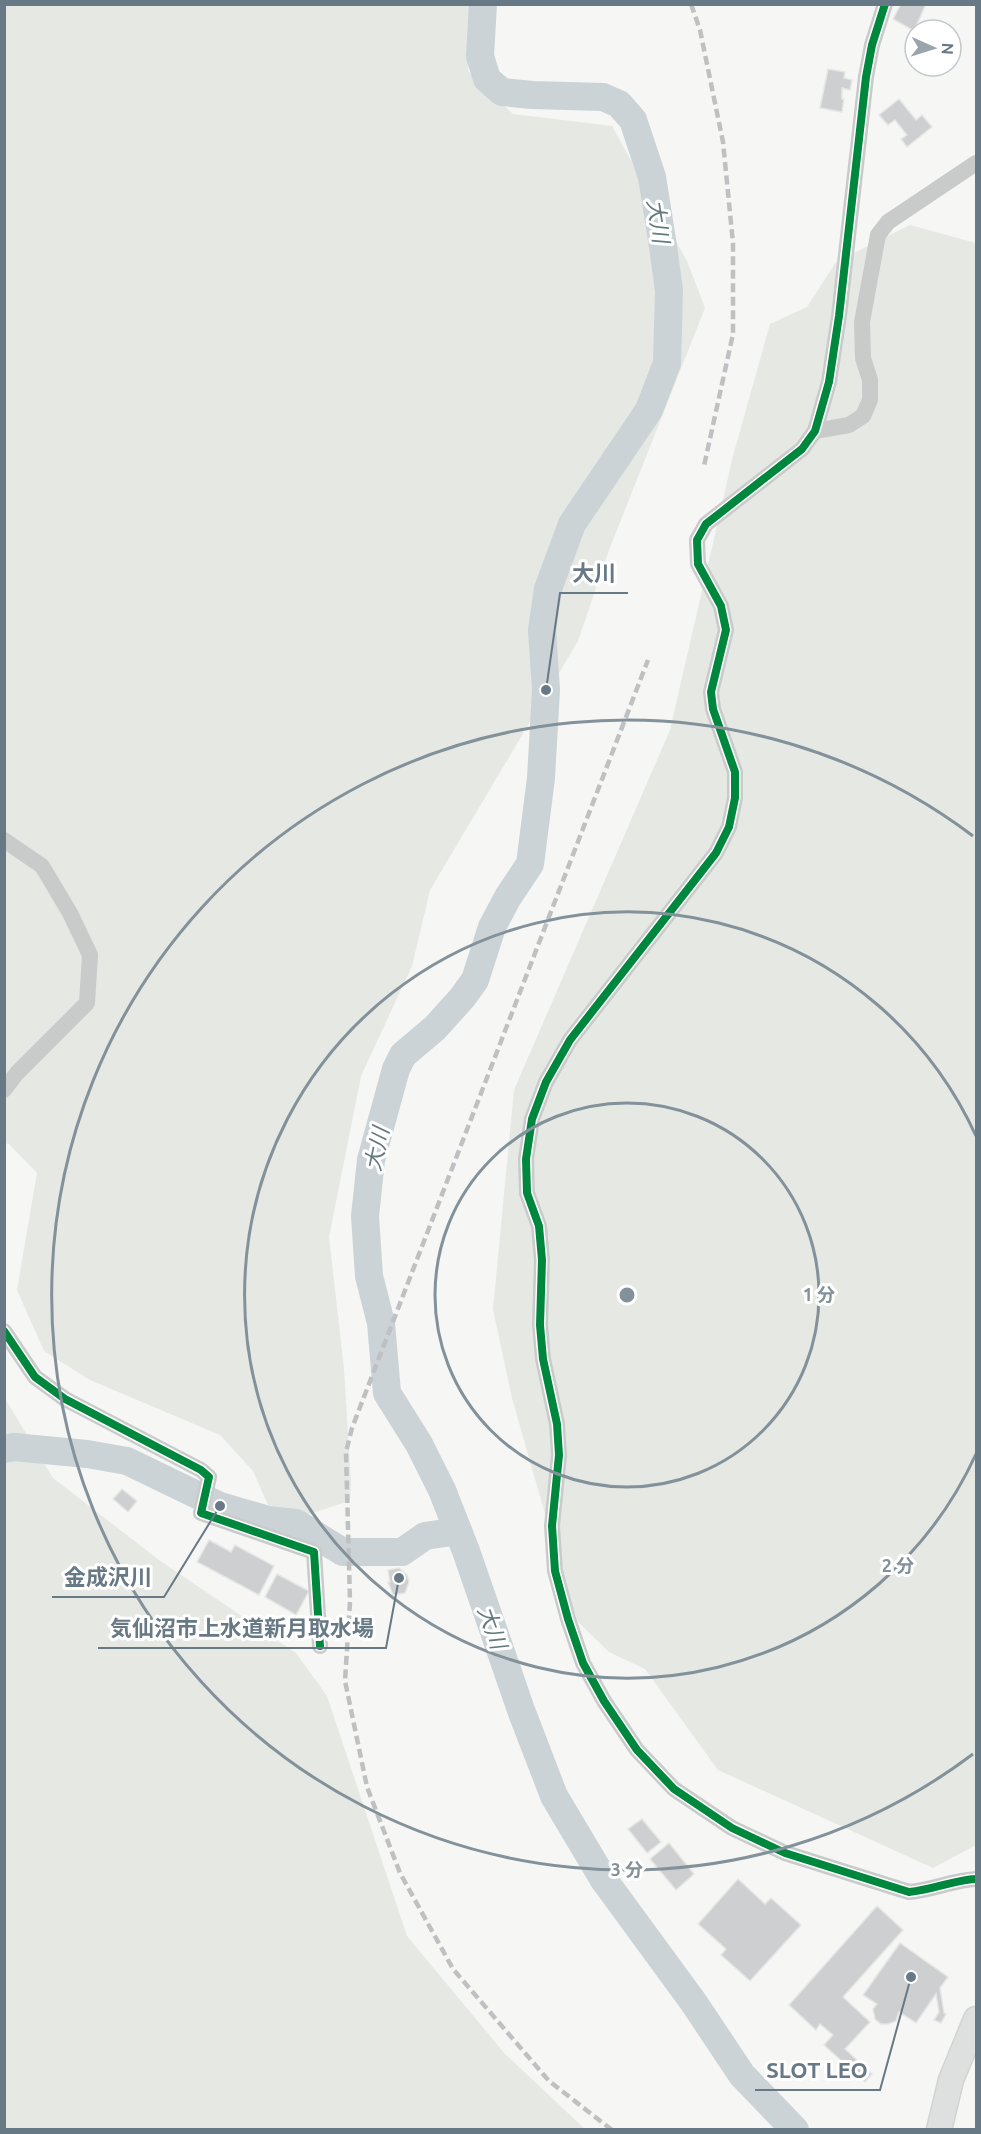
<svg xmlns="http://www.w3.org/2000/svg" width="981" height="2134" font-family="Ubuntu,'Noto Sans JP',sans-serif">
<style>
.green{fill:#e5e8e3}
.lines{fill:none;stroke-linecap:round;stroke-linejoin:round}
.river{stroke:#cbd3d6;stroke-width:28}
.building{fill:#cdcfd0;stroke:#e6e6e5;stroke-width:1.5}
.highway-casing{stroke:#d2d3d3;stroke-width:27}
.minor{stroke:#c9cbcb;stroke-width:16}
.highway{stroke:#dedfdf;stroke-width:24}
.rail{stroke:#bfc0c2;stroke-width:4.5;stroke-dasharray:9 4.5;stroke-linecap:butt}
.cycleway-casing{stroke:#fff;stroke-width:11}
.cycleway{stroke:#00873e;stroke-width:8}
.ring{fill:none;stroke:#82919a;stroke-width:3}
.labels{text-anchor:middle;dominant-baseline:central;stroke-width:6;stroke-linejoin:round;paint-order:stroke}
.water-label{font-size:22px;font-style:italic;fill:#637a81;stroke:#fff}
.centre{fill:#82919a;stroke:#fff;stroke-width:3}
.ring-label{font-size:18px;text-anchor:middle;font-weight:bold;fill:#82919a;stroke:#fff;stroke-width:6;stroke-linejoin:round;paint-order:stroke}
.leader{fill:none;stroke:#677985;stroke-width:2}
.callout-dot{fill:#677985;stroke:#fff;stroke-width:2}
.callout-label{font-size:22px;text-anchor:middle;font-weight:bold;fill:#677985;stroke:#fff;stroke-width:6;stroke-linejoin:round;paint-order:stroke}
</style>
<rect width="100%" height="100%" fill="#f6f6f5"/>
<g class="green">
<path d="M 5,5 L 476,5 L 468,71 L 513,114 L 612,126 L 687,261 L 705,308 L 609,550 L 578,641 L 430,890 L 412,966 L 361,1076 L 329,1237 L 344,1369 L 351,1482 L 350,1501 L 306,1515 L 268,1505 L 253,1471 L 220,1435 L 90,1380 L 44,1351 L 17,1290 L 37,1173 L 8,1143 L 5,1145 Z"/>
<path d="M 910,225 L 976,243 L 976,1845 L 933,1868 L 718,1770 L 645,1669 L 609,1652 L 575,1619 L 512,1398 L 493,1309 L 514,1090 L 670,730 L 733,456 L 770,324 L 807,307 L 836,262 Z"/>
<path d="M 4,1397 L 53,1478 L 159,1560 L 296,1653 L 327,1696 L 407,1936 L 505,2054 L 585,2129 L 5,2129 Z"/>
</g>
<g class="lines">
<g class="river">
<path d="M 483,4 L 480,56 L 487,79 L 502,92 L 532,95 L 603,97 L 619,104 L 633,120 L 652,177 L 663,246 L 669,291 L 667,363 L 649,410 L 572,524 L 548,589 L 542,630 L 546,690 L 541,778 L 530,864 L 508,897 L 492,927 L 475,980 L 462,998 L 435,1028 L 403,1055 L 396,1069 L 371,1160 L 365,1216 L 369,1276 L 381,1323 L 387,1393 L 419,1444 L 442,1490 L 466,1551 L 521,1710 L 554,1796 L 604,1880 L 694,2003 L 742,2075 L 795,2130"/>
<path d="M 4,1449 L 14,1447 L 87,1454 L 127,1461 L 220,1506 L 268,1520 L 296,1523 L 343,1552 L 402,1552 L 425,1536 L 458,1531"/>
</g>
</g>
<g class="building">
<path d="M 901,4 L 926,4 L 914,31 L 893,19 Z"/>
<path d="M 828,69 L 845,72 L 844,78 L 852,80 L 850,90 L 842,88 L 842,99 L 844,99 L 842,112 L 820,108 Z"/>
<path d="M 899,99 L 916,120 L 922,115 L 932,127 L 907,147 L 901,139 L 907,135 L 895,120 L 888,125 L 879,115 Z"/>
<path d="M 122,1489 L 137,1501 L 128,1512 L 113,1499 Z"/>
<path d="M 209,1540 L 231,1552 L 235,1545 L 274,1566 L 259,1595 L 197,1562 Z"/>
<path d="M 399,1568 L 407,1575 L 409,1582 L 405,1593 L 393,1595 L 388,1582 L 390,1582 L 388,1570 Z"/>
<path d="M 277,1574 L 309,1591 L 296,1615 L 265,1597 Z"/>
<path d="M 642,1819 L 661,1842 L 647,1853 L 628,1829 Z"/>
<path d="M 669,1843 L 694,1874 L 676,1890 L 650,1859 Z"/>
<path d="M 738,1879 L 765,1904 L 771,1898 L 801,1925 L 750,1981 L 721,1955 L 726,1949 L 698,1924 Z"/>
<path d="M 877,1906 L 903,1930 L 843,1997 L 870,2022 L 845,2049 L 872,2074 L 865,2082 L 824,2045 L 833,2035 L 820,2024 L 816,2030 L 789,2005 Z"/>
<path d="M 900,1943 L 948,1977 L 940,1988 L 944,2013 L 946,2014 L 941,2023 L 934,2020 L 939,2012 L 936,1994 L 916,2023 L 899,2012 L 896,2021 L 888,2024 L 881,2024 L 875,2019 L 873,2009 L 877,2004 L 863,1995 Z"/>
</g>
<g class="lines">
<defs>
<path id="highway" d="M 939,2130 L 951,2080 L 976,2019"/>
</defs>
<use href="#highway" class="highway-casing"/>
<g class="minor">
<path d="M 885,4 L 872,45 L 866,77 L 839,316 L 829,382 L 815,431 L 802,449 L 706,524 L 697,540 L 698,564 L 721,606 L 726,630 L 711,692 L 713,709 L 735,772 L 735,798 L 729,827 L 716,853 L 570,1040 L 546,1082 L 532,1119 L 526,1159 L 527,1193 L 539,1226 L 542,1260 L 540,1325 L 543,1359 L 557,1424 L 559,1455 L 552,1526 L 555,1571 L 568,1619 L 583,1663 L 604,1701 L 637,1750 L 674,1789 L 732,1828 L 785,1853 L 909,1892 C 933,1890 953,1880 976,1879"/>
<path d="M 815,431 L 849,425 L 863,416 L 870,400 L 870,380 L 863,358 L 862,322 L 878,235 L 888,222 L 976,163"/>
<path d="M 4,840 L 42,866 L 70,913 L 90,955 L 87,1003 L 17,1073 L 4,1090"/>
<path d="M 4,1331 L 35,1377 L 65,1399 L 201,1470 L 209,1477 L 201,1513 L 314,1552 L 320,1646"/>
</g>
<use href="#highway" class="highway"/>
<g class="rail">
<path d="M 691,4 L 700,30 L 723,142 L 733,243 L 733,334 L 704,466"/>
<path d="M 612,2130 L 549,2081 L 453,1969 L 400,1873 L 367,1787 L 345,1681 L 350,1602 L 346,1452 L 352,1428 L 648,660"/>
</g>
<defs>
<g id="cycleway">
<path d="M 885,4 L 872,45 L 866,77 L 839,316 L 829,382 L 815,431 L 802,449 L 706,524 L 697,540 L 698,564 L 721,606 L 726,630 L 711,692 L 713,709 L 735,772 L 735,798 L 729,827 L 716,853 L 570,1040 L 546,1082 L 532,1119 L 526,1159 L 527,1193 L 539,1226 L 542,1260 L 540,1325 L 543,1359 L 557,1424 L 559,1455 L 552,1526 L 555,1571 L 568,1619 L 583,1663 L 604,1701 L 637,1750 L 674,1789 L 732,1828 L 785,1853 L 909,1892 C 933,1890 953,1880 976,1879"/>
<path d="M 4,1331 L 35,1377 L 65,1399 L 201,1470 L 209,1477 L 201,1513 L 314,1552 L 320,1646"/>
</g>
</defs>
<use href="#cycleway" class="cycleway-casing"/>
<use href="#cycleway" class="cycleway"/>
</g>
<g class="ring">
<circle cx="627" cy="1295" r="192"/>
<path d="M976 1454A383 383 0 1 1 976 1136"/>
<path d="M973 1754A575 575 0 1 1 973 836"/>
</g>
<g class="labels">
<g class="water-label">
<text transform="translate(659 221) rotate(81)">大川</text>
<text transform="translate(376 1149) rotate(-78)">大川</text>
<text transform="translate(493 1627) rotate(70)">大川</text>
</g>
</g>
<circle cx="627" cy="1295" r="9" class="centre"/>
<g class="ring-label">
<text x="819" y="1301">1 分</text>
<text x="898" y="1572">2 分</text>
<text x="627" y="1876">3 分</text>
</g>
<path class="leader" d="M546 690L560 593H628M220 1506L164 1597H52M399 1578L386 1648H98M911 1977L880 2090H755"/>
<g class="callout-dot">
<circle cx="546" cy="690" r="6"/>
<circle cx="220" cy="1506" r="6"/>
<circle cx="399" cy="1578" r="6"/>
<circle cx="911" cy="1977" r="6"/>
</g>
<g class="callout-label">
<text x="594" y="581">大川</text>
<text x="108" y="1585">金成沢川</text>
<text x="242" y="1636">気仙沼市上水道新月取水場</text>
<text x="817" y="2078">SLOT LEO</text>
</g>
<rect width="981" height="2134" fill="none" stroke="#677985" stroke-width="12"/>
<g transform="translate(933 48) rotate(93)"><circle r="28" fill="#ffffff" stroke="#c2c9ce" stroke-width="1.5"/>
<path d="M0-4.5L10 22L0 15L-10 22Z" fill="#99a5ac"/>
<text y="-9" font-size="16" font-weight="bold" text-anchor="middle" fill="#677985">N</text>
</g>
</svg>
